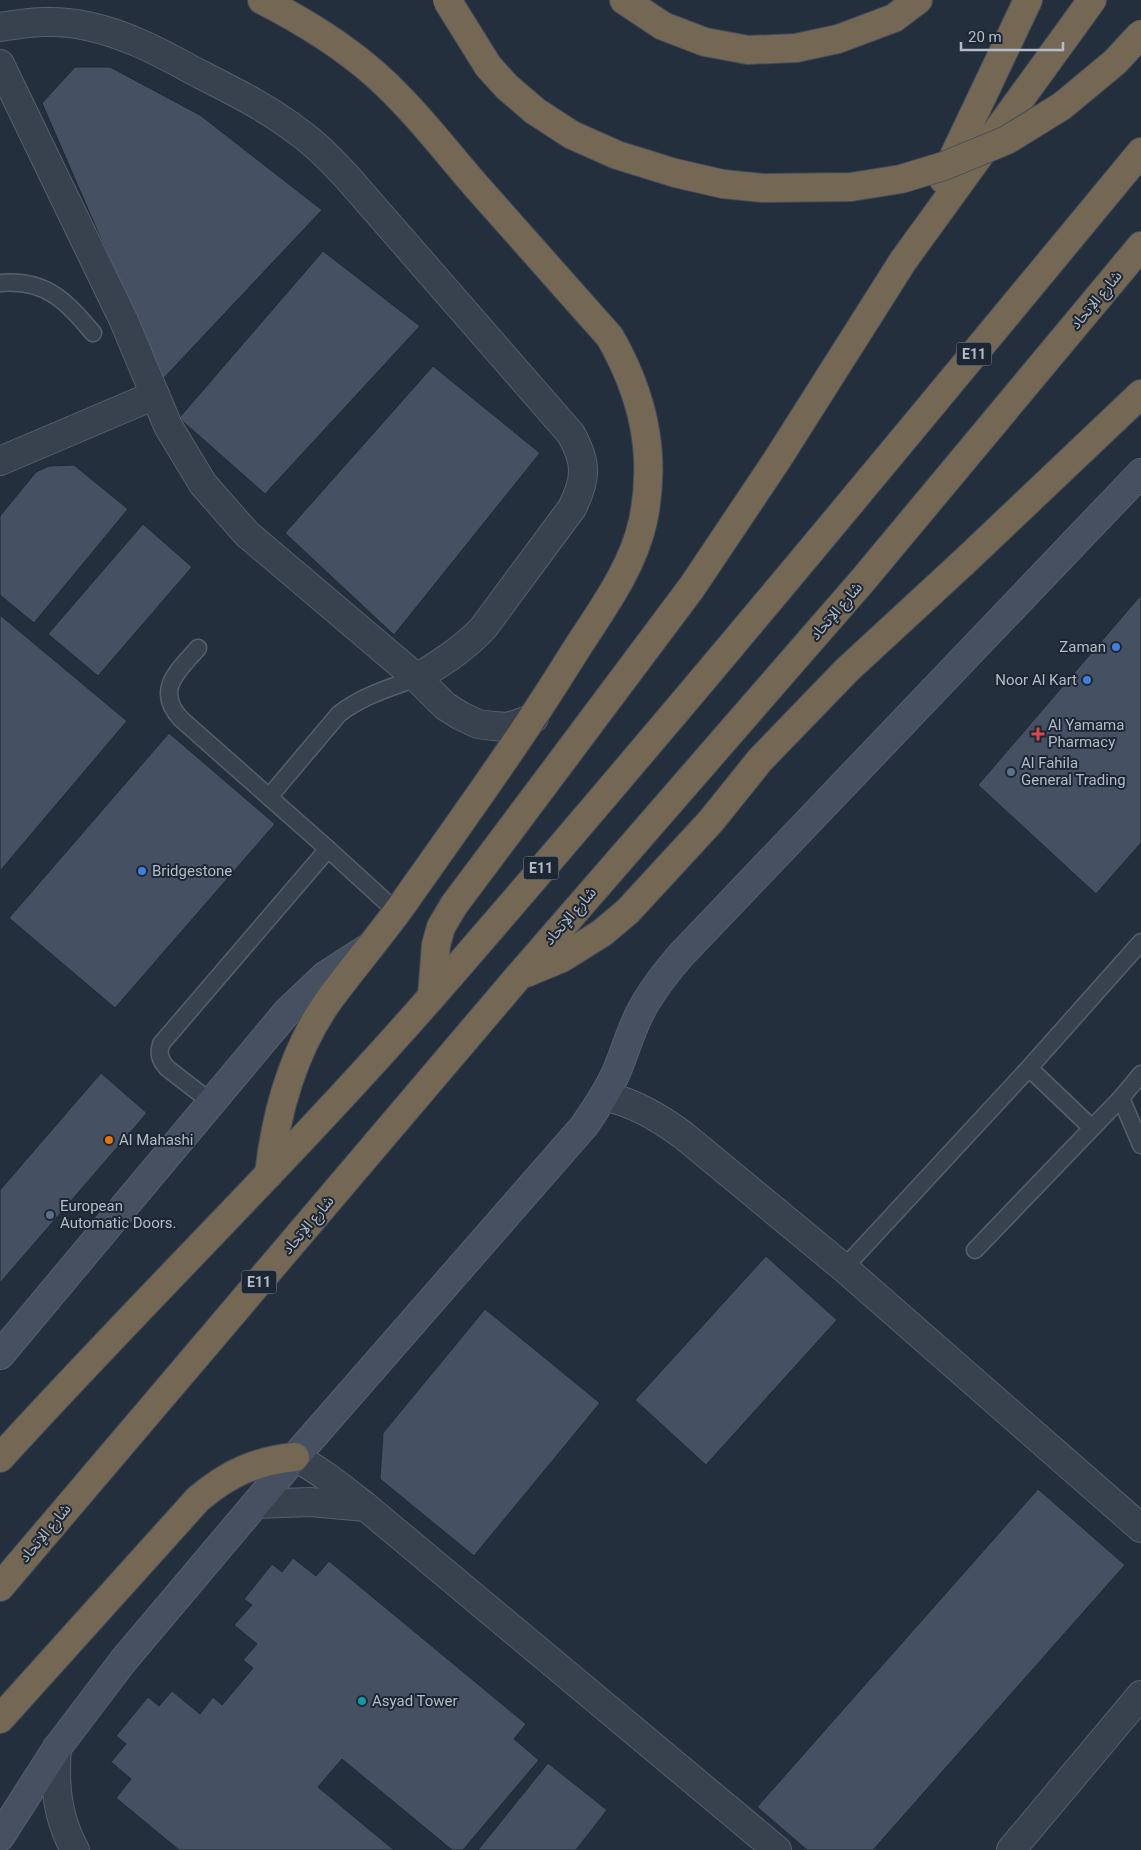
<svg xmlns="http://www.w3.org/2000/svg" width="1141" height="1850" font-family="Roboto,'Noto Sans Arabic',sans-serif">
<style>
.building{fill:#455162;stroke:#1f2835}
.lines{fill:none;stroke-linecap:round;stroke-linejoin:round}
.lane-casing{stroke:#565f6c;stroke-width:19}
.street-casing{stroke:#565f6c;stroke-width:30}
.secondary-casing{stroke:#565f6c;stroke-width:30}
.highway-casing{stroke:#434c59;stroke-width:30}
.lane{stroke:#38414e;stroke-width:16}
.street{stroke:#38414e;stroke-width:28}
.secondary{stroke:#465061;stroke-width:28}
.highway{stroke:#746855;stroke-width:28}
.highway-bridge-casing{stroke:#434c59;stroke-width:30;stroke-linecap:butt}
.highway-bridge{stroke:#746855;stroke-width:28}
.shop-dot{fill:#3f7fe0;stroke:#1d2633;stroke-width:2}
.health-dot{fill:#e0444e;stroke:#1d2633;stroke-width:2}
.service-dot{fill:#5c6f8a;stroke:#1d2633;stroke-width:2}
.food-dot{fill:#e8710a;stroke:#1d2633;stroke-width:2}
.culture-dot{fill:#0f9aa8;stroke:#1d2633;stroke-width:2}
.labels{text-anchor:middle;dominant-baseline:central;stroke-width:4;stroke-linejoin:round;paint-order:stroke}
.shield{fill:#1d2633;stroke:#878f9c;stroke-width:1}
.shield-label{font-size:14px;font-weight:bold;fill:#b4bcc9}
.street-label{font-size:15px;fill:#b4bcc9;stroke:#1d2633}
.poi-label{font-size:15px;fill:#b4bcc9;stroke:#1d2633;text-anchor:start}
</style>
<rect width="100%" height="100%" fill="#242f3e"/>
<g class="building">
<path d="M 75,67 L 110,67 L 200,115 L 322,210 L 162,380 L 42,103 Z"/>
<path d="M 323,251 L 420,326 L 265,494 L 179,418 Z"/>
<path d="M 433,366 L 540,453 L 394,635 L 285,533 Z"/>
<path d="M 74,465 L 128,509 L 34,623 L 0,595 L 0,516 L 36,472 L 49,466 Z"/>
<path d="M 143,524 L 192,567 L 98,676 L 48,634 Z"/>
<path d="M 1141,595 L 1141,843 L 1096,894 L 978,785 Z"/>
<path d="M 0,615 L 127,721 L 0,871 Z"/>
<path d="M 169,733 L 275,824 L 115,1008 L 9,918 Z"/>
<path d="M 101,1073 L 147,1113 L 0,1283 L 0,1190 Z"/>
<path d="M 766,1256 L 837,1320 L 706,1465 L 635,1400 Z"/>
<path d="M 485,1309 L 600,1403 L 474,1556 L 380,1479 L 383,1433 Z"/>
<path d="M 1038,1489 L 1125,1565 L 873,1850 L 807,1850 L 757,1807 Z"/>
<path d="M 293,1558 L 316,1576 L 329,1561 L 526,1724 L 514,1739 L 539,1760 L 463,1850 L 452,1850 L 342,1759 L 318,1787 L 394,1850 L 179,1850 L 116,1798 L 131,1779 L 111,1762 L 126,1744 L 116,1736 L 148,1697 L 159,1706 L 172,1691 L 200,1714 L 213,1697 L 222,1705 L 253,1668 L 243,1660 L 257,1644 L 234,1625 L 252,1605 L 244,1599 L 272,1564 L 282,1572 Z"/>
<path d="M 548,1763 L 607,1810 L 576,1850 L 478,1850 Z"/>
</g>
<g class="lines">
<defs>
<g id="lane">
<path d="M 0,283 C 46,279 66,301 93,333"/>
<path d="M 198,648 C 178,671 154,690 181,719 L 328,849 L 397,912"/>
<path d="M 269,797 L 339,714 C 362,696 389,688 417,678"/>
<path d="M 1029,1068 L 1092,1128"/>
<path d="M 1121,1098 L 1141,1145"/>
<path d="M 211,1102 L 167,1068 C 160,1060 158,1054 161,1044 L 328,849"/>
<path d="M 975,1250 L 1121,1098 L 1141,1074"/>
<path d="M 844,1268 L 1029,1068 L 1141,942"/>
</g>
<g id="street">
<path d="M 0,27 C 29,22 58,19 87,26 C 125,34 158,51 192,70 C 229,89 267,107 300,133 C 317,145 332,161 347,177 L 571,434 C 587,463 587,478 572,508 L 484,627 C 464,649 441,663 417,678"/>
<path d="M 0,64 L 124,321 L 168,426 L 203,484 L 247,534 L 417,678 L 445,706 L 461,716 L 478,724 L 493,726 L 508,727 L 534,718"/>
<path d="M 0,461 L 155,395"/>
<path d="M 604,1096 C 635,1103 658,1117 683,1135 L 844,1268 L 1141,1528"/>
<path d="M 295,1457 C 321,1471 343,1489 366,1507 L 777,1850"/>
<path d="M 256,1504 L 310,1502 L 366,1507"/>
<path d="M 57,1748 C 54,1784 57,1818 75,1850"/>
<path d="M 1011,1850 L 1141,1695"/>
</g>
<g id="secondary">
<path d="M 0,1355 L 287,1012 L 326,975 L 368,948"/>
<path d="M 0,1837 L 57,1748 L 123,1661 L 295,1457 L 584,1126 C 596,1109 607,1092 616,1073 C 626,1050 632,1024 646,1002 C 656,985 668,970 681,955 L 1141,473"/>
</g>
<g id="highway">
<path d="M 262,0 C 303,21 341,44 376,75 C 413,108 444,149 477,187 C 521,237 566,287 610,337 C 643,395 657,454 643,521 C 632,571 599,613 572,656 C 520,740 462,820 405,901 C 381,935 354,966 329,1000 C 293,1051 276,1112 269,1174"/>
<path d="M 624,0 L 663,26 L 705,42 L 748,50 L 796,48 L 838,39 L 894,18 L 918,0"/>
<path d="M 943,179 L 1028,0"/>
<path d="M 526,973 L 562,958 L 602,933 L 628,911 L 711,821 L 760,760 L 847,670 L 965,561 L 1141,394"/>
<path d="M 432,996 L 436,945 L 441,927 L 454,905 L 692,587 L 777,460 L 903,261 L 1092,0"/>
<path d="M 0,1458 C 143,1301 295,1153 435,993 C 675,717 908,434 1141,152"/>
<path d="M 0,1587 L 518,977 L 863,580 L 1141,246"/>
<path d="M 0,1719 L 198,1499 C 229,1473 255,1461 295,1457"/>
</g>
</defs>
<use href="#lane" class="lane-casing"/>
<use href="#street" class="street-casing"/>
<use href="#secondary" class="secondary-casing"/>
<use href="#highway" class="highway-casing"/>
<use href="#lane" class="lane"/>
<use href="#street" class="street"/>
<use href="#secondary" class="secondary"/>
<use href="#highway" class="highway"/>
<defs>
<path id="highway-bridge" d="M 447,0 L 488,66 L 507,87 L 535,111 L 572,135 L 617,155 L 675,173 L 723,184 L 763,188 L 851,187 L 901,179 L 944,166 L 1007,140 L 1062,106 L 1115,62 L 1141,34"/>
</defs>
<use href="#highway-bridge" class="highway-bridge-casing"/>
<use href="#highway-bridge" class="highway-bridge"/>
</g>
<g class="shop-dot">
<circle cx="1116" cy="647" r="5"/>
<circle cx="1087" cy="680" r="5"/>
<circle cx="142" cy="871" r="5"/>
</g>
<path class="health-dot" d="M1035.5 726.5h5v5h5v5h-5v5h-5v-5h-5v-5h5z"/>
<g class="service-dot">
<circle cx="1011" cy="772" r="5"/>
<circle cx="50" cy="1215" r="5"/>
</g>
<circle class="food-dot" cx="109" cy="1140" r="5"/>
<circle class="culture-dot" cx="362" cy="1701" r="5"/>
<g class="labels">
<g class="shield">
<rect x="956.5" y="342.5" width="35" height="23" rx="4"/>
<rect x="523.5" y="856.5" width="35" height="23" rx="4"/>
<rect x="241.5" y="1270.5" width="35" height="23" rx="4"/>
</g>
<g class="shield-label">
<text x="974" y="354">E11</text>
<text x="541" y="868">E11</text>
<text x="259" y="1282">E11</text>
</g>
<g class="street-label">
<text transform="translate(1096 300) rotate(-50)">شارع الإتحاد</text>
<text transform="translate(836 611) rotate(-49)">شارع الإتحاد</text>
<text transform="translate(570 916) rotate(-49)">شارع الإتحاد</text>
<text transform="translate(308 1225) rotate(-50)">شارع الإتحاد</text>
<text transform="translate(45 1533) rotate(-50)">شارع الإتحاد</text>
</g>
<g class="poi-label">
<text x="1106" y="647" text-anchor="end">Zaman</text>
<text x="1077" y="680" text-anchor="end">Noor Al Kart</text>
<text x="1048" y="725">Al Yamama<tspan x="1048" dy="17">Pharmacy</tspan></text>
<text x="1021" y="763">Al Fahila<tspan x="1021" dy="17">General Trading</tspan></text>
<text x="152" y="871">Bridgestone</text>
<text x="119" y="1140">Al Mahashi</text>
<text x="60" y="1206">European<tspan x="60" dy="17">Automatic Doors.</tspan></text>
<text x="372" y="1701">Asyad Tower</text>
</g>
</g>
<path d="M961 42v8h102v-8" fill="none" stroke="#b4bcc9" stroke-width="2.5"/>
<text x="968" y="42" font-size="15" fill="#b4bcc9" stroke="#1d2633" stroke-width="4" paint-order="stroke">20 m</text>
</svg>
